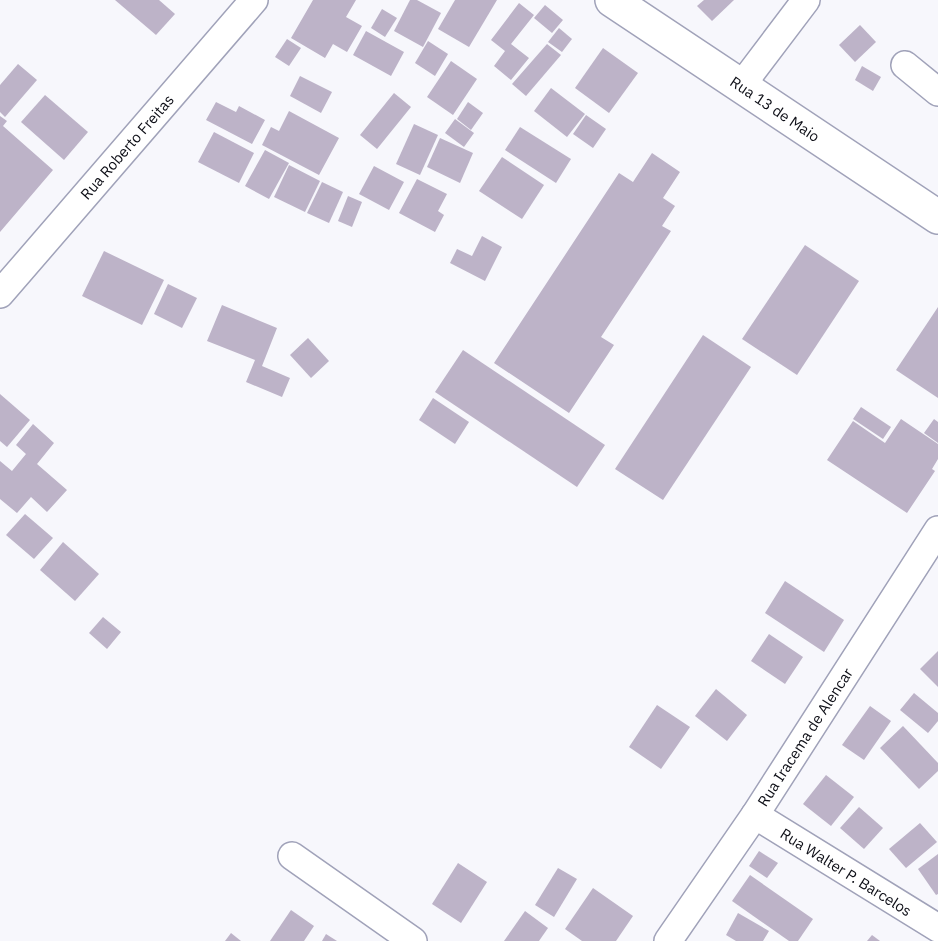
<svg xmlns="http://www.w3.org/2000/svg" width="938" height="941" font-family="'IBM Plex Sans',sans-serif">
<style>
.building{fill:#bdb3c8}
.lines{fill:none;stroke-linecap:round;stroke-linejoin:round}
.minor-casing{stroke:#a0a2b9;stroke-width:30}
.major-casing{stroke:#a0a2b9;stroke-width:36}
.minor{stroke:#fff;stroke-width:27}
.major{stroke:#fff;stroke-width:33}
.labels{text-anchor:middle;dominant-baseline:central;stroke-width:4.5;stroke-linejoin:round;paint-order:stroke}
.street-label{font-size:15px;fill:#0d0e16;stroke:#fff}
</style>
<rect width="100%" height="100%" fill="#f7f7fc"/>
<g class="building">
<path d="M 115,0 L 159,0 L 175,14 L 156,35 Z"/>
<path d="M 313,0 L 356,0 L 346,17 L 362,26 L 347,52 L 333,44 L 325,58 L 291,38 Z"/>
<path d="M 410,0 L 417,0 L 441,13 L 423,47 L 394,31 Z"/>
<path d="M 455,0 L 497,0 L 469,47 L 438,29 Z"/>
<path d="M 704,0 L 734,0 L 712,21 L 697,6 Z"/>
<path d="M 519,3 L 534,15 L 511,44 L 529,58 L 511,80 L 494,66 L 505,51 L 491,40 Z"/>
<path d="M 545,5 L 563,20 L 552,33 L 534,18 Z"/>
<path d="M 382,9 L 397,18 L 385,37 L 371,28 Z"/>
<path d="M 860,25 L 876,42 L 855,62 L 839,45 Z"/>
<path d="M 559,28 L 572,39 L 562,52 L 548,42 Z"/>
<path d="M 366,31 L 404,52 L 391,76 L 353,55 Z"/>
<path d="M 287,39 L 301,48 L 289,66 L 275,57 Z"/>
<path d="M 428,41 L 448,54 L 435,76 L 415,63 Z"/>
<path d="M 547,44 L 561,55 L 526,96 L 512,84 Z"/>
<path d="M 603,48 L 638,73 L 609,113 L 575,88 Z"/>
<path d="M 451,61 L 477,79 L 453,115 L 427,97 Z"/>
<path d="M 18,64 L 37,80 L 5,117 L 0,112 L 0,85 Z"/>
<path d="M 862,66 L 881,77 L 873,91 L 855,80 Z"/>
<path d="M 300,76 L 332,92 L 321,113 L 290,96 Z"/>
<path d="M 551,88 L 585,114 L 567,137 L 534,111 Z"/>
<path d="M 394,93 L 411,107 L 377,149 L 360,135 Z"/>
<path d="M 45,95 L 88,132 L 64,160 L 21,122 Z"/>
<path d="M 216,102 L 236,112 L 239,106 L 265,120 L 252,144 L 206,120 Z"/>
<path d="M 468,102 L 483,113 L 471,130 L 457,119 Z"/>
<path d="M 289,111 L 339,138 L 319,175 L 262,145 L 271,127 L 279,131 Z"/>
<path d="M 586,115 L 606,129 L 593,148 L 573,134 Z"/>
<path d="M 0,116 L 7,121 L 3,126 L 53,170 L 0,232 Z"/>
<path d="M 455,119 L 474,133 L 464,147 L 445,133 Z"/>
<path d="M 414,124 L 438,135 L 420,175 L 396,164 Z"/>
<path d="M 520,127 L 571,159 L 556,183 L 505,150 Z"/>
<path d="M 214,132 L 254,153 L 239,183 L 198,162 Z"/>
<path d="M 440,138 L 473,153 L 460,183 L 427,167 Z"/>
<path d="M 265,150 L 289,163 L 269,199 L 245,186 Z"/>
<path d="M 652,153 L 680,172 L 663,198 L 675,206 L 662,226 L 671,231 L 601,337 L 614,345 L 569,413 L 494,363 L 619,173 L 633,182 Z"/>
<path d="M 502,157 L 544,185 L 522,219 L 479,191 Z"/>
<path d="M 289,165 L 320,181 L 305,212 L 274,197 Z"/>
<path d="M 374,166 L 404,182 L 389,210 L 359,194 Z"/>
<path d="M 417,179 L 447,194 L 438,211 L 444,215 L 435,232 L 399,213 Z"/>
<path d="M 322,182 L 343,192 L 329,223 L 307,213 Z"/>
<path d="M 348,196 L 362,202 L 352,227 L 338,221 Z"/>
<path d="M 482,236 L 502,247 L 485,281 L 450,263 L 457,249 L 472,256 Z"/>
<path d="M 805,245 L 859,281 L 797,375 L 742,339 Z"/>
<path d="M 104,251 L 164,280 L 142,325 L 82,296 Z"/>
<path d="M 168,284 L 197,298 L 182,328 L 154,314 Z"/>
<path d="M 222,305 L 277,328 L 262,366 L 290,378 L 282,397 L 246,382 L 255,360 L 207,341 Z"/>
<path d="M 938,307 L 938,398 L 896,370 Z"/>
<path d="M 703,335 L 751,367 L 663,500 L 615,469 Z"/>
<path d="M 308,338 L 329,361 L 311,378 L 290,355 Z"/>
<path d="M 463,350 L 605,445 L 577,487 L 435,392 Z"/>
<path d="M 0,394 L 30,420 L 7,447 L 0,441 Z"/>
<path d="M 433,398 L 469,422 L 455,444 L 419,420 Z"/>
<path d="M 861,407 L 891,427 L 883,439 L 853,419 Z"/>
<path d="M 901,419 L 938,444 L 938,459 L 932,469 L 935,471 L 907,513 L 827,460 L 853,421 L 885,443 Z"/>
<path d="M 934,419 L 938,422 L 938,443 L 924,433 Z"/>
<path d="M 33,424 L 54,443 L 37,464 L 67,490 L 47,512 L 31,497 L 17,513 L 0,499 L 0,461 L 12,471 L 26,454 L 16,445 Z"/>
<path d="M 25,514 L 53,538 L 34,559 L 6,535 Z"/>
<path d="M 63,542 L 99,574 L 75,601 L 40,570 Z"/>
<path d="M 785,581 L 844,620 L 824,652 L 765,613 Z"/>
<path d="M 103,617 L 121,632 L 107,649 L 89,633 Z"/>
<path d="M 769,634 L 803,657 L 785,684 L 751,661 Z"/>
<path d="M 938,651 L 938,687 L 920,669 Z"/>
<path d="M 716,689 L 747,715 L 727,741 L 695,716 Z"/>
<path d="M 914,693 L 938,713 L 938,721 L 928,733 L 900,710 Z"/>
<path d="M 657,705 L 690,727 L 661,769 L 629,747 Z"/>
<path d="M 870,706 L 891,721 L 864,760 L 842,745 Z"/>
<path d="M 903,726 L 938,763 L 938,771 L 919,789 L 880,748 Z"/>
<path d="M 826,775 L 854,797 L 831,826 L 803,804 Z"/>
<path d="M 859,807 L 883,828 L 864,849 L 840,828 Z"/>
<path d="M 920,823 L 937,842 L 906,868 L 889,849 Z"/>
<path d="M 759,851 L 778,863 L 767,878 L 749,866 Z"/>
<path d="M 938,854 L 938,894 L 936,895 L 918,869 Z"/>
<path d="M 458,863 L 487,882 L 461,923 L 432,904 Z"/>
<path d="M 558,868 L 577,879 L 554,917 L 535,905 Z"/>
<path d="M 750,875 L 813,919 L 798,941 L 789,941 L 732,901 Z"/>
<path d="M 593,888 L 633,916 L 616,941 L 582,941 L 565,929 Z"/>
<path d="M 291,910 L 314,926 L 304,941 L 270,941 Z"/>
<path d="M 525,911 L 548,928 L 539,941 L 504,941 Z"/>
<path d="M 738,913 L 769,931 L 763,941 L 736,941 L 726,935 Z"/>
<path d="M 231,933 L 241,941 L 225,941 Z"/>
<path d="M 326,934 L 337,941 L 322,941 Z"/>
<path d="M 872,935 L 880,941 L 867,941 Z"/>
</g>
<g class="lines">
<defs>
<g id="minor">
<path d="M 905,65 L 938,92"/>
<path d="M 741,86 L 806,0"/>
<path d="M 0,294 L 254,0"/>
<path d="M 755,815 L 938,928"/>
<path d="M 292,856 L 413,941"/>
<path d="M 668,941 L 755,815 L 938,530"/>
</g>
<path id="major" d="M 612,0 L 938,217"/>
</defs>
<use href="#minor" class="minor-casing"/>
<use href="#major" class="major-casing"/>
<use href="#minor" class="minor"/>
<use href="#major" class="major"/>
</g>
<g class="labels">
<g class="street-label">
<text transform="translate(775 109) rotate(34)">Rua 13 de Maio</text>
<text transform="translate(127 147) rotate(-49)">Rua Roberto Freitas</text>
<text transform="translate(805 737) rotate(-57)">Rua Iracema de Alencar</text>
<text transform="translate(846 872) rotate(32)">Rua Walter P. Barcelos</text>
</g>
</g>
</svg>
